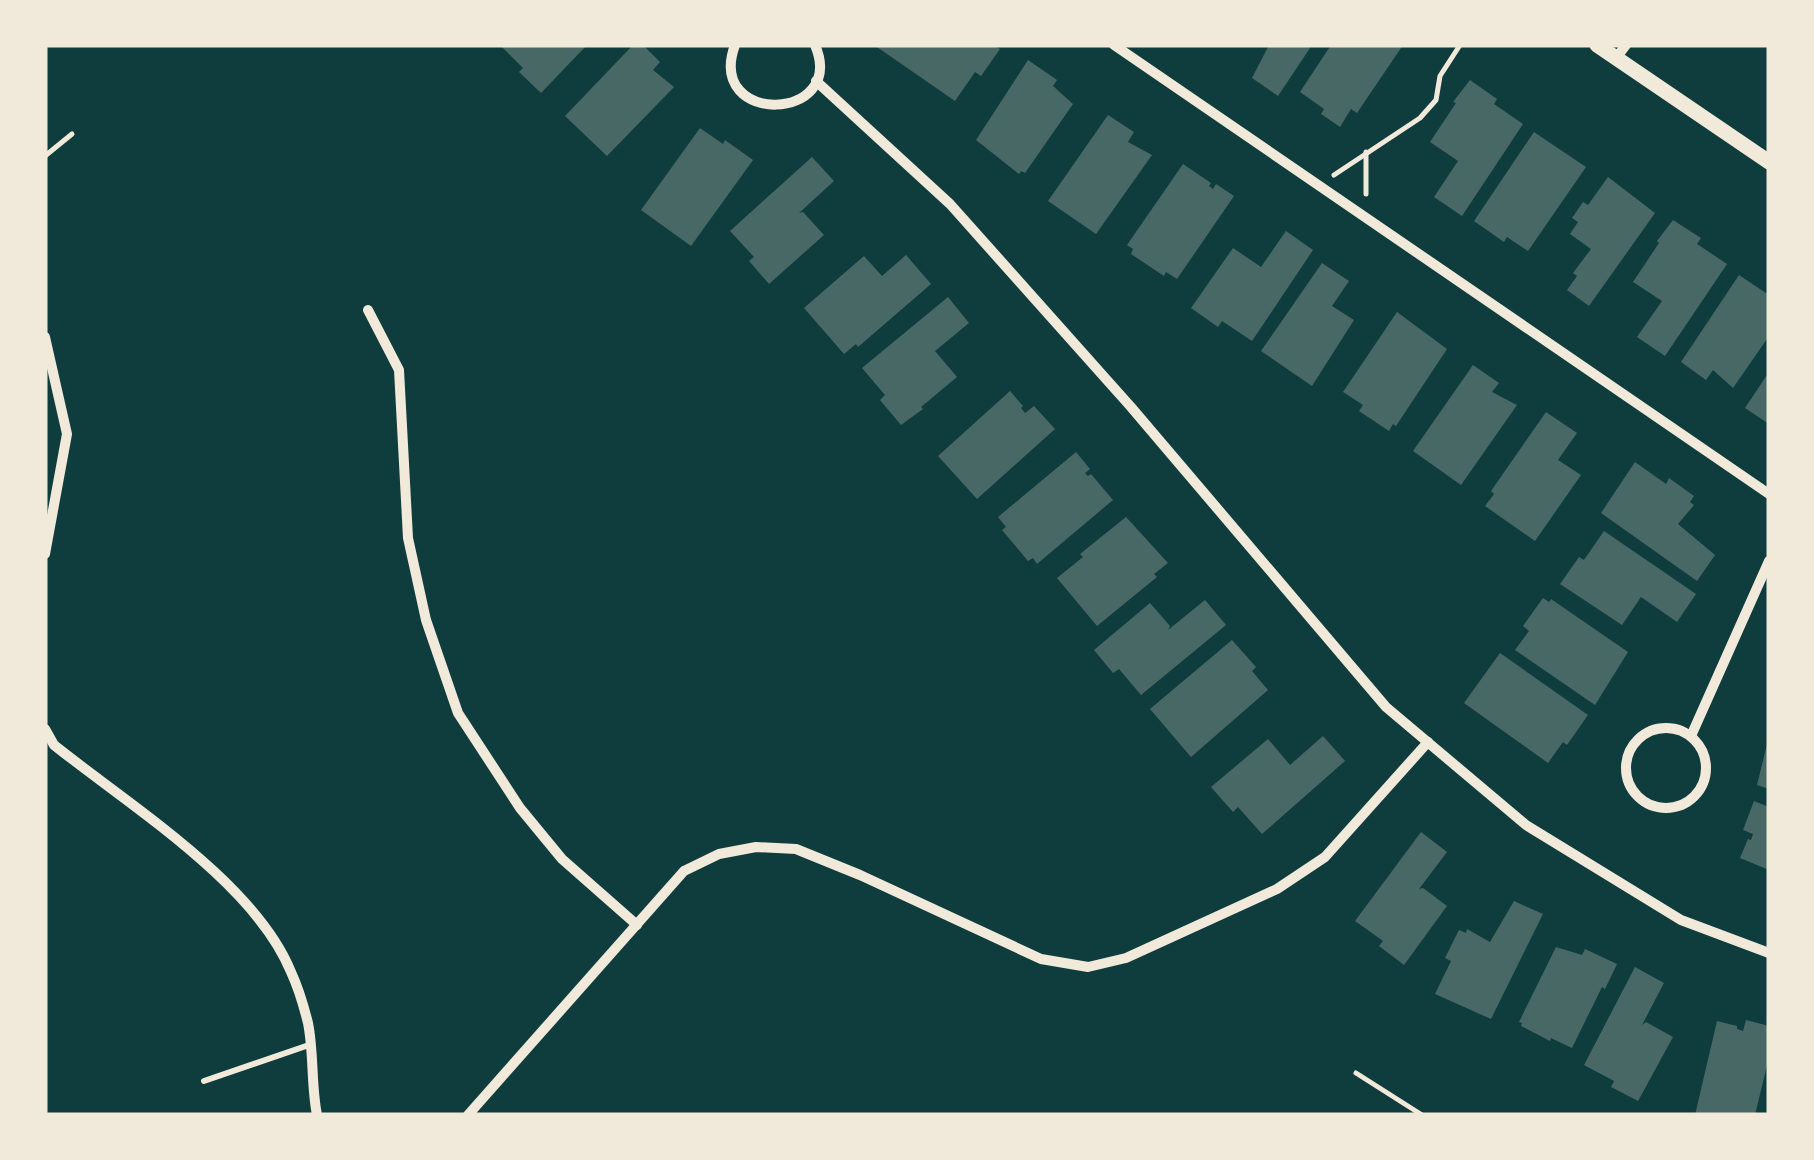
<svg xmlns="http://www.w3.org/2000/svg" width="1814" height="1160" font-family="Commissioner,sans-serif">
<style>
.building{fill:#486865}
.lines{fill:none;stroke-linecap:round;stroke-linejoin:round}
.path{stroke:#f1e9da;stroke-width:5}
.service{stroke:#f1e9da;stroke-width:6}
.minor{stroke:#f1e9da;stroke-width:10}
.tertiary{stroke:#f1e9da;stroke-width:15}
</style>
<rect width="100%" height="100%" fill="#0f3d3e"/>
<g class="building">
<path d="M 500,45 L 587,45 L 541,93 L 519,72 L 523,68 Z"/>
<path d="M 633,45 L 643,45 L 660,62 L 653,70 L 674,87 L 607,156 L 565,116 Z"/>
<path d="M 874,45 L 993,45 L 1000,49 L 981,76 L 975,72 L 955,101 Z"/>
<path d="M 1269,45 L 1312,45 L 1278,96 L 1252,78 Z"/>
<path d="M 1331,45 L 1403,45 L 1357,113 L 1351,109 L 1340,127 L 1321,114 L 1324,109 L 1300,92 Z"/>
<path d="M 1028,60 L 1057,80 L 1053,86 L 1073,104 L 1025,173 L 1021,171 L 1019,174 L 976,140 Z"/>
<path d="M 1470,80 L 1497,99 L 1494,104 L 1523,124 L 1462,216 L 1434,197 L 1458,161 L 1430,142 L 1456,103 L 1453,102 Z"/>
<path d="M 1108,115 L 1134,132 L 1128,142 L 1152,155 L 1096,234 L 1048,201 Z"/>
<path d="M 700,128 L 723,144 L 725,140 L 753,160 L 691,246 L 641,210 Z"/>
<path d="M 1534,132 L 1586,167 L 1528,251 L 1507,237 L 1504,242 L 1474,221 Z"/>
<path d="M 812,157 L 834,181 L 799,213 L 803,212 L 824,235 L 769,284 L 749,261 L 754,257 L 730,231 Z"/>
<path d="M 1183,164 L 1211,183 L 1209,186 L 1213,189 L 1216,184 L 1234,196 L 1177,279 L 1166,272 L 1164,276 L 1131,254 L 1133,249 L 1127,245 Z"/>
<path d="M 1608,177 L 1655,213 L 1589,306 L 1567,290 L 1577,276 L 1573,273 L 1591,249 L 1570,234 L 1578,222 L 1572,218 L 1583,202 L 1588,205 Z"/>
<path d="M 1673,220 L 1701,238 L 1697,244 L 1727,264 L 1665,356 L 1637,337 L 1662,301 L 1633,282 L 1659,243 L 1657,241 Z"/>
<path d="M 1286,231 L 1313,250 L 1252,341 L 1222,321 L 1218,327 L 1191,308 L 1233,248 L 1261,267 Z"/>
<path d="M 906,255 L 931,284 L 858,347 L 856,344 L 844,354 L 804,308 L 864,256 L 882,276 Z"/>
<path d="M 1322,263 L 1349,281 L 1332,306 L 1354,320 L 1312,386 L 1261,351 Z"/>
<path d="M 1739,275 L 1769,295 L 1769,336 L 1733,388 L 1713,370 L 1706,380 L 1681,362 Z"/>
<path d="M 948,297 L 969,323 L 935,351 L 957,377 L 921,407 L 923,409 L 901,425 L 880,400 L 885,395 L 862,368 Z"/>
<path d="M 1397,312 L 1447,349 L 1396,426 L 1393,424 L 1389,431 L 1359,411 L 1363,405 L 1343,392 Z"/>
<path d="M 1473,365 L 1499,383 L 1492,392 L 1517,405 L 1461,485 L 1413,451 Z"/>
<path d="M 1769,372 L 1769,424 L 1745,408 Z"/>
<path d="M 1010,391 L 1023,406 L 1021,408 L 1025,413 L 1034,406 L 1055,429 L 977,499 L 938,456 Z"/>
<path d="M 1546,412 L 1577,433 L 1558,460 L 1581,475 L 1535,541 L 1485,506 L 1494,494 L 1491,491 Z"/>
<path d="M 1076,452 L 1090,469 L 1085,473 L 1088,476 L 1091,474 L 1113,500 L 1037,564 L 1033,558 L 1028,561 L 1002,530 L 1006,527 L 998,517 Z"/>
<path d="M 1635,462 L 1666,484 L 1669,478 L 1694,496 L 1690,502 L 1694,505 L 1678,524 L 1715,555 L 1697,581 L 1601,513 Z"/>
<path d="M 1126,517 L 1168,563 L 1154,574 L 1157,577 L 1097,626 L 1057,578 L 1083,557 L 1080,554 Z"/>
<path d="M 1604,531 L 1696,594 L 1677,622 L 1641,597 L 1622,625 L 1560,584 L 1579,557 L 1584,560 Z"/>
<path d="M 1543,598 L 1549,602 L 1551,599 L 1628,652 L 1595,705 L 1515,650 L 1529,631 L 1523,626 Z"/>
<path d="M 1205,600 L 1226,625 L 1141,695 L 1119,669 L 1113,673 L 1094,650 L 1150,603 L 1170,626 L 1168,630 Z"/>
<path d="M 1232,640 L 1256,667 L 1252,671 L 1268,690 L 1191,757 L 1150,709 Z"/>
<path d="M 1500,653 L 1588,715 L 1567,745 L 1563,742 L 1548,763 L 1464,703 Z"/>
<path d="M 1323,736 L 1345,761 L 1262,834 L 1238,807 L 1233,812 L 1211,787 L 1268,739 L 1290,765 Z"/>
<path d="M 1769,736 L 1769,789 L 1757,785 Z"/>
<path d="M 1754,801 L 1769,807 L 1769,870 L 1740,858 L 1748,839 L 1751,840 L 1753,834 L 1743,830 Z"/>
<path d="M 1421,832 L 1447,852 L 1419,889 L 1423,888 L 1447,906 L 1404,965 L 1379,946 L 1383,941 L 1355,921 Z"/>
<path d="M 1514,901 L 1543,914 L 1491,1019 L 1435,994 L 1451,961 L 1445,958 L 1459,930 L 1466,933 L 1467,929 L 1490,942 Z"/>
<path d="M 1556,947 L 1582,955 L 1585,949 L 1617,964 L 1605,989 L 1602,987 L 1572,1048 L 1551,1038 L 1550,1041 L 1521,1026 L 1522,1023 L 1519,1022 Z"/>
<path d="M 1635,967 L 1664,983 L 1642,1025 L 1646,1022 L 1673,1037 L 1638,1101 L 1611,1087 L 1614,1081 L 1584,1065 Z"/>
<path d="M 1746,1020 L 1769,1026 L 1769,1057 L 1755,1115 L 1695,1115 L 1717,1021 L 1737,1026 L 1737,1029 L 1743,1031 Z"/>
</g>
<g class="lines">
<g class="path">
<path d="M 45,156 L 72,134"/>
<path d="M 1334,175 L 1420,118 L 1436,100 L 1440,76 L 1460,45"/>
<path d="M 1366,194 L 1366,152"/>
<path d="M 1356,1073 L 1422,1115"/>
</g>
<path class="service" d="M 204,1081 L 309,1045"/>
<g class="minor">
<path d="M 735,45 C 705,127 848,122 815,45"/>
<path d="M 1114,45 L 1769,494"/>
<path d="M 1616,58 L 1626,45"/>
<path d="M 816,81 L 950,204 L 1131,407 L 1386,707 L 1526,825 L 1681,920 L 1769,953"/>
<path d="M 368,310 L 399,370 L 408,538 L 426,620 L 458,713 L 520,808 L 562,859 L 637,925"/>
<path d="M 45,337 L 67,434 L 45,554"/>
<circle cx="1666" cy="768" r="40"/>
<path d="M 45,729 L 54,745 C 129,805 255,883 291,972 C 298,987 304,1007 308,1023 C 314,1053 311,1085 317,1115"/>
<path d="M 1691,736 L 1769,561"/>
<path d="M 468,1115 L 684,871 L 719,854 L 756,847 L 796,849 L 860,875 L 1041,959 L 1088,967 L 1126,958 L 1277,889 L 1325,857 L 1428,742"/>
</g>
<path class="tertiary" d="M 1597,45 L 1769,162"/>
</g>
<rect width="1814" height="1160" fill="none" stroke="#f1e9da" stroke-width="95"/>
</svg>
